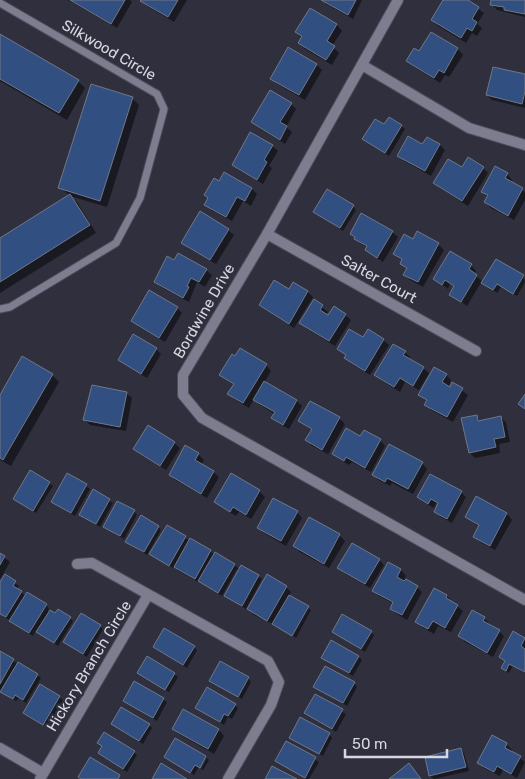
<svg xmlns="http://www.w3.org/2000/svg" width="525" height="779" font-family="Rubik,sans-serif">
<style>
.shadow{fill:#0007}
.building{fill:#324f81;stroke:#6f7888}
.lines{fill:none;stroke-linecap:round;stroke-linejoin:round}
.lane-casing{stroke:#4e4d5a;stroke-width:9}
.street-casing{stroke:#4e4d5a;stroke-width:12}
.lane{stroke:#7e7d8f;stroke-width:7}
.street{stroke:#7e7d8f;stroke-width:10}
.labels{text-anchor:middle;dominant-baseline:central;stroke-width:4.5;stroke-linejoin:round;paint-order:stroke}
.street-label{font-size:15px;fill:#d8d8e1;stroke:#302f3e}
</style>
<rect width="100%" height="100%" fill="#302f3e"/>
<g class="shadow">
<path d="M 68,0 L 130,0 L 132,2 L 117,28 Z"/>
<path d="M 142,0 L 187,0 L 174,22 L 147,6 Z"/>
<path d="M 322,0 L 362,0 L 353,19 L 326,4 Z"/>
<path d="M 445,0 L 465,0 L 484,13 L 477,24 L 482,28 L 477,36 L 472,33 L 466,43 L 438,26 L 432,20 Z"/>
<path d="M 493,0 L 525,0 L 525,17 L 497,10 L 492,5 Z"/>
<path d="M 310,10 L 337,25 L 342,31 L 332,46 L 339,53 L 332,65 L 305,49 L 299,43 L 302,38 L 297,32 Z"/>
<path d="M 431,34 L 458,49 L 463,55 L 449,77 L 445,75 L 440,83 L 413,66 L 408,61 L 419,53 Z"/>
<path d="M 0,35 L 78,81 L 85,88 L 67,120 L 0,81 Z"/>
<path d="M 316,64 L 322,70 L 305,100 L 277,84 L 272,79 Z"/>
<path d="M 525,76 L 525,108 L 492,100 L 487,95 Z"/>
<path d="M 132,98 L 139,105 L 107,207 L 70,196 L 77,202 L 96,233 L 0,293 L 0,239 L 69,195 L 60,187 Z"/>
<path d="M 291,104 L 296,109 L 286,127 L 292,132 L 285,144 L 258,127 L 253,122 Z"/>
<path d="M 384,126 L 401,126 L 405,129 L 389,156 L 364,139 Z"/>
<path d="M 427,138 L 440,145 L 445,150 L 431,176 L 404,161 L 399,155 L 423,146 Z"/>
<path d="M 272,146 L 278,151 L 269,166 L 272,168 L 263,184 L 239,170 L 233,165 Z"/>
<path d="M 483,168 L 488,173 L 468,206 L 440,188 L 435,183 L 462,169 Z"/>
<path d="M 507,174 L 512,180 L 511,183 L 525,192 L 525,200 L 514,220 L 491,208 L 485,202 L 488,197 L 483,191 Z"/>
<path d="M 219,182 L 252,189 L 257,194 L 251,206 L 243,201 L 232,221 L 211,210 L 206,204 Z"/>
<path d="M 353,206 L 356,210 L 343,231 L 315,212 Z"/>
<path d="M 228,230 L 234,235 L 216,264 L 188,248 L 183,242 Z"/>
<path d="M 392,232 L 398,237 L 383,262 L 372,255 L 367,250 L 368,248 L 361,244 L 351,234 Z"/>
<path d="M 413,240 L 438,244 L 444,250 L 423,287 L 410,280 L 405,275 L 408,270 L 401,264 L 403,261 L 394,254 Z"/>
<path d="M 174,261 L 206,270 L 212,275 L 205,287 L 197,282 L 189,302 L 161,287 L 155,281 Z"/>
<path d="M 471,265 L 476,271 L 474,274 L 483,282 L 523,276 L 525,282 L 517,296 L 501,287 L 497,293 L 482,281 L 467,306 L 451,294 L 455,287 L 450,284 L 448,289 L 434,279 Z"/>
<path d="M 293,283 L 308,292 L 313,297 L 294,328 L 266,310 L 260,305 L 289,290 Z"/>
<path d="M 314,301 L 328,312 L 326,315 L 345,315 L 351,320 L 335,346 L 306,328 L 301,323 Z"/>
<path d="M 177,308 L 182,313 L 165,342 L 138,326 L 132,320 Z"/>
<path d="M 363,339 L 383,340 L 389,345 L 370,375 L 351,363 L 346,358 L 347,356 L 338,349 Z"/>
<path d="M 156,349 L 161,354 L 147,378 L 125,365 L 119,360 Z"/>
<path d="M 405,352 L 410,357 L 409,359 L 423,368 L 429,373 L 419,390 L 405,382 L 400,392 L 381,380 L 376,375 Z"/>
<path d="M 266,365 L 271,371 L 264,383 L 297,401 L 302,406 L 289,429 L 278,423 L 273,418 L 275,414 L 260,405 L 254,399 L 249,408 L 234,399 L 229,394 L 234,385 L 220,375 Z"/>
<path d="M 52,375 L 59,382 L 11,466 L 0,460 L 0,398 Z"/>
<path d="M 446,375 L 451,380 L 448,387 L 450,388 L 453,384 L 468,395 L 453,422 L 431,410 L 426,404 L 428,401 L 420,395 Z"/>
<path d="M 126,393 L 132,398 L 126,431 L 90,425 L 85,420 Z"/>
<path d="M 310,402 L 339,418 L 345,424 L 328,454 L 312,446 L 307,440 L 312,430 L 300,421 Z"/>
<path d="M 476,417 L 481,421 L 500,417 L 506,422 L 510,442 L 499,444 L 500,453 L 475,458 L 470,453 Z"/>
<path d="M 361,438 L 380,440 L 385,446 L 371,472 L 352,462 L 349,465 L 339,459 L 333,454 Z"/>
<path d="M 174,443 L 180,448 L 166,470 L 140,454 L 135,449 Z"/>
<path d="M 198,454 L 204,460 L 201,465 L 213,472 L 219,477 L 207,498 L 175,480 L 170,475 Z"/>
<path d="M 422,463 L 427,469 L 413,494 L 392,483 L 390,486 L 378,480 L 373,474 Z"/>
<path d="M 67,475 L 90,489 L 75,516 L 52,502 Z"/>
<path d="M 49,483 L 53,486 L 36,513 L 14,499 Z"/>
<path d="M 93,491 L 113,503 L 100,527 L 80,514 Z"/>
<path d="M 259,491 L 265,497 L 251,519 L 239,512 L 236,516 L 221,507 L 216,502 Z"/>
<path d="M 461,492 L 466,497 L 452,523 L 441,517 L 435,511 L 439,505 L 436,503 L 434,508 L 423,502 L 418,497 Z"/>
<path d="M 477,498 L 507,514 L 512,520 L 495,550 L 480,542 L 475,536 L 480,527 L 466,517 Z"/>
<path d="M 134,511 L 137,515 L 124,539 L 104,527 Z"/>
<path d="M 297,512 L 302,518 L 286,546 L 264,533 L 258,528 Z"/>
<path d="M 310,519 L 339,535 L 345,541 L 329,568 L 300,552 L 294,546 Z"/>
<path d="M 167,526 L 190,541 L 235,565 L 240,570 L 258,576 L 262,579 L 246,609 L 225,596 L 239,571 L 237,569 L 222,596 L 199,581 L 198,582 L 179,571 L 174,566 L 173,568 L 151,554 Z"/>
<path d="M 158,527 L 161,530 L 147,555 L 127,542 Z"/>
<path d="M 0,554 L 10,562 L 0,579 Z"/>
<path d="M 379,560 L 384,565 L 370,588 L 344,573 L 339,567 Z"/>
<path d="M 388,564 L 401,570 L 406,576 L 404,579 L 417,587 L 422,592 L 407,620 L 397,614 L 391,609 L 394,604 L 379,596 L 373,591 Z"/>
<path d="M 5,576 L 19,586 L 17,589 L 26,596 L 46,605 L 49,609 L 48,611 L 55,615 L 70,618 L 73,621 L 58,646 L 36,630 L 33,636 L 0,614 L 0,585 Z"/>
<path d="M 286,587 L 291,592 L 289,596 L 311,610 L 296,638 L 273,624 L 254,615 L 249,609 Z"/>
<path d="M 434,589 L 447,596 L 452,602 L 463,611 L 451,632 L 438,626 L 434,634 L 422,627 L 417,622 Z"/>
<path d="M 473,612 L 484,618 L 490,624 L 489,625 L 499,631 L 504,636 L 493,657 L 465,642 L 459,636 Z"/>
<path d="M 100,626 L 103,629 L 87,657 L 65,642 Z"/>
<path d="M 333,632 L 371,632 L 374,635 L 365,652 Z"/>
<path d="M 513,633 L 525,640 L 525,673 L 513,666 L 509,673 L 502,668 L 506,662 L 500,657 Z"/>
<path d="M 154,647 L 194,647 L 197,650 L 187,668 Z"/>
<path d="M 0,653 L 41,678 L 26,703 L 19,698 L 16,701 L 0,691 Z"/>
<path d="M 359,657 L 362,660 L 353,676 L 326,661 Z"/>
<path d="M 174,674 L 178,677 L 169,692 L 142,676 Z"/>
<path d="M 248,678 L 251,682 L 242,699 L 210,681 Z"/>
<path d="M 134,683 L 167,702 L 157,721 L 124,701 Z"/>
<path d="M 354,683 L 357,687 L 347,706 L 315,686 Z"/>
<path d="M 315,695 L 346,714 L 336,732 L 306,713 Z"/>
<path d="M 59,697 L 63,700 L 47,727 L 24,713 Z"/>
<path d="M 235,705 L 238,708 L 232,719 L 228,717 L 224,725 L 197,708 Z"/>
<path d="M 183,711 L 219,730 L 224,736 L 214,754 L 179,734 L 173,729 Z"/>
<path d="M 112,724 L 149,725 L 152,728 L 143,744 Z"/>
<path d="M 329,734 L 332,738 L 323,756 L 294,741 L 291,738 Z"/>
<path d="M 286,742 L 319,762 L 309,779 L 306,779 L 276,761 Z"/>
<path d="M 99,743 L 134,752 L 137,755 L 127,772 L 103,756 L 99,753 L 103,747 Z"/>
<path d="M 506,744 L 512,750 L 511,752 L 525,762 L 517,778 L 503,770 L 500,776 L 484,768 L 479,763 Z"/>
<path d="M 461,749 L 464,753 L 469,771 L 434,779 L 430,776 Z"/>
<path d="M 205,756 L 194,775 L 165,757 Z"/>
<path d="M 207,758 L 209,760 L 203,770 L 201,769 Z"/>
</g>
<g class="building">
<path d="M 70,0 L 125,0 L 111,24 Z"/>
<path d="M 141,0 L 178,0 L 168,17 L 140,1 Z"/>
<path d="M 321,0 L 356,0 L 348,15 Z"/>
<path d="M 443,0 L 468,0 L 479,7 L 472,19 L 477,22 L 472,31 L 467,28 L 461,38 L 431,20 Z"/>
<path d="M 491,0 L 525,0 L 525,14 L 504,10 L 504,7 L 490,5 Z"/>
<path d="M 310,8 L 337,24 L 327,41 L 335,46 L 326,60 L 298,43 L 302,36 L 295,32 Z"/>
<path d="M 431,32 L 458,48 L 444,73 L 439,70 L 434,78 L 406,61 L 414,48 L 419,51 Z"/>
<path d="M 0,34 L 79,80 L 59,113 L 0,79 Z"/>
<path d="M 288,47 L 317,64 L 299,95 L 270,79 Z"/>
<path d="M 493,67 L 525,74 L 525,91 L 522,104 L 486,95 Z"/>
<path d="M 91,84 L 133,97 L 100,201 L 58,188 Z"/>
<path d="M 270,90 L 292,103 L 280,122 L 287,126 L 280,140 L 251,122 Z"/>
<path d="M 389,117 L 402,125 L 385,153 L 362,139 L 375,119 L 384,124 Z"/>
<path d="M 250,132 L 273,145 L 264,160 L 267,162 L 257,180 L 232,165 Z"/>
<path d="M 408,136 L 422,144 L 427,137 L 440,144 L 425,171 L 397,156 Z"/>
<path d="M 468,157 L 484,167 L 462,201 L 433,183 L 448,159 L 462,167 Z"/>
<path d="M 495,166 L 508,173 L 505,178 L 523,188 L 508,216 L 484,202 L 488,195 L 481,192 Z"/>
<path d="M 224,172 L 252,188 L 245,201 L 237,197 L 226,217 L 204,205 L 208,198 L 204,195 L 214,178 L 219,181 Z"/>
<path d="M 327,189 L 354,205 L 340,228 L 313,212 Z"/>
<path d="M 70,194 L 90,225 L 0,282 L 0,238 Z"/>
<path d="M 200,211 L 229,229 L 210,260 L 181,243 Z"/>
<path d="M 361,213 L 393,231 L 377,258 L 365,250 L 367,246 L 354,239 L 355,237 L 350,234 Z"/>
<path d="M 417,231 L 439,243 L 418,282 L 403,275 L 407,268 L 400,264 L 402,259 L 393,254 L 404,234 L 413,239 Z"/>
<path d="M 450,251 L 472,264 L 469,269 L 477,275 L 461,302 L 449,295 L 454,286 L 445,280 L 442,285 L 433,279 Z"/>
<path d="M 178,253 L 207,269 L 199,282 L 191,278 L 187,286 L 189,287 L 183,298 L 154,282 L 167,256 L 174,260 Z"/>
<path d="M 496,259 L 524,275 L 513,294 L 497,284 L 493,290 L 481,283 Z"/>
<path d="M 274,280 L 289,289 L 293,282 L 308,291 L 289,324 L 259,305 Z"/>
<path d="M 149,290 L 178,307 L 159,338 L 131,321 Z"/>
<path d="M 314,299 L 323,305 L 320,310 L 328,315 L 334,306 L 346,314 L 329,341 L 299,323 Z"/>
<path d="M 349,329 L 363,337 L 368,329 L 384,339 L 365,371 L 344,358 L 346,355 L 337,349 Z"/>
<path d="M 133,334 L 157,348 L 141,374 L 118,360 Z"/>
<path d="M 393,344 L 406,351 L 403,355 L 424,367 L 413,386 L 400,378 L 394,387 L 374,375 Z"/>
<path d="M 240,348 L 267,364 L 243,403 L 227,394 L 234,384 L 219,375 L 232,354 L 235,356 Z"/>
<path d="M 22,356 L 53,374 L 3,460 L 0,458 L 0,395 Z"/>
<path d="M 434,367 L 447,374 L 442,382 L 450,387 L 452,382 L 463,388 L 447,417 L 424,405 L 427,400 L 418,395 Z"/>
<path d="M 264,381 L 297,400 L 283,425 L 271,418 L 275,412 L 253,400 Z"/>
<path d="M 92,385 L 127,392 L 120,427 L 83,420 Z"/>
<path d="M 525,394 L 525,409 L 518,404 Z"/>
<path d="M 310,401 L 340,417 L 322,450 L 305,440 L 312,429 L 298,421 Z"/>
<path d="M 477,415 L 478,421 L 501,416 L 505,437 L 494,439 L 496,447 L 469,453 L 461,418 Z"/>
<path d="M 148,425 L 175,442 L 160,466 L 133,449 Z"/>
<path d="M 346,428 L 360,436 L 364,430 L 381,439 L 365,468 L 346,457 L 344,461 L 332,454 Z"/>
<path d="M 389,444 L 423,462 L 408,489 L 387,478 L 385,482 L 372,475 Z"/>
<path d="M 185,445 L 199,453 L 195,460 L 214,471 L 201,494 L 169,475 Z"/>
<path d="M 30,470 L 50,482 L 33,511 L 13,499 Z"/>
<path d="M 67,473 L 87,484 L 71,513 L 51,502 Z"/>
<path d="M 231,473 L 260,490 L 246,515 L 233,507 L 230,512 L 214,502 Z"/>
<path d="M 430,474 L 462,491 L 447,519 L 434,512 L 438,503 L 431,499 L 428,504 L 417,497 Z"/>
<path d="M 93,489 L 110,499 L 96,524 L 79,515 Z"/>
<path d="M 476,496 L 507,513 L 490,546 L 473,537 L 479,525 L 465,517 Z"/>
<path d="M 273,498 L 298,511 L 281,541 L 257,528 Z"/>
<path d="M 117,501 L 135,510 L 120,536 L 103,527 Z"/>
<path d="M 141,515 L 159,526 L 144,552 L 125,542 Z"/>
<path d="M 309,517 L 340,534 L 324,564 L 293,546 Z"/>
<path d="M 167,525 L 186,536 L 169,566 L 149,554 Z"/>
<path d="M 190,538 L 211,550 L 195,579 L 174,567 Z"/>
<path d="M 352,543 L 380,559 L 365,584 L 337,568 Z"/>
<path d="M 215,552 L 235,564 L 218,593 L 198,581 Z"/>
<path d="M 0,553 L 5,556 L 0,565 Z"/>
<path d="M 388,562 L 401,569 L 397,577 L 404,581 L 406,579 L 418,586 L 402,615 L 390,609 L 393,602 L 372,591 Z"/>
<path d="M 241,565 L 259,575 L 242,606 L 224,596 Z"/>
<path d="M 5,574 L 16,581 L 13,586 L 22,591 L 6,617 L 0,614 L 0,582 Z"/>
<path d="M 267,574 L 287,586 L 267,621 L 247,609 Z"/>
<path d="M 434,588 L 447,595 L 446,598 L 458,605 L 445,628 L 433,621 L 428,629 L 415,622 Z"/>
<path d="M 27,592 L 47,604 L 29,633 L 9,621 Z"/>
<path d="M 289,595 L 309,606 L 292,636 L 272,624 Z"/>
<path d="M 58,609 L 71,617 L 54,643 L 36,632 L 50,610 L 55,613 Z"/>
<path d="M 472,610 L 485,617 L 483,621 L 500,630 L 487,653 L 458,636 Z"/>
<path d="M 81,613 L 101,625 L 83,654 L 63,642 Z"/>
<path d="M 342,614 L 372,631 L 361,649 L 332,632 Z"/>
<path d="M 164,628 L 195,646 L 183,665 L 153,647 Z"/>
<path d="M 513,631 L 525,638 L 521,646 L 525,649 L 525,672 L 509,664 L 506,671 L 501,668 L 505,661 L 499,657 Z"/>
<path d="M 331,640 L 359,656 L 349,673 L 321,658 Z"/>
<path d="M 0,651 L 14,659 L 0,684 Z"/>
<path d="M 147,656 L 175,673 L 165,690 L 137,673 Z"/>
<path d="M 220,661 L 249,677 L 238,697 L 209,681 Z"/>
<path d="M 18,662 L 38,674 L 23,700 L 15,695 L 13,699 L 0,692 Z"/>
<path d="M 325,666 L 355,682 L 343,703 L 313,687 Z"/>
<path d="M 134,681 L 164,698 L 153,718 L 123,701 Z"/>
<path d="M 40,684 L 60,696 L 43,725 L 23,713 Z"/>
<path d="M 207,687 L 236,704 L 228,716 L 224,714 L 220,722 L 195,708 Z"/>
<path d="M 315,694 L 343,709 L 332,729 L 304,713 Z"/>
<path d="M 121,707 L 150,724 L 139,741 L 111,724 Z"/>
<path d="M 183,709 L 219,729 L 208,749 L 172,729 Z"/>
<path d="M 300,717 L 330,733 L 319,754 L 289,738 Z"/>
<path d="M 104,732 L 135,751 L 123,769 L 98,753 L 102,746 L 97,743 Z"/>
<path d="M 492,735 L 507,743 L 505,748 L 521,756 L 511,774 L 497,766 L 494,772 L 477,763 Z"/>
<path d="M 175,738 L 206,756 L 200,768 L 195,765 L 190,773 L 164,757 Z"/>
<path d="M 286,741 L 316,757 L 305,778 L 275,761 Z"/>
<path d="M 461,748 L 466,767 L 429,776 L 425,757 Z"/>
<path d="M 90,757 L 120,775 L 118,779 L 81,779 L 78,777 Z"/>
<path d="M 161,763 L 187,779 L 152,779 Z"/>
<path d="M 409,763 L 421,779 L 389,779 Z"/>
<path d="M 272,766 L 297,779 L 265,779 Z"/>
</g>
<g class="lines">
<defs>
<path id="lane" d="M 0,3 L 157,94 L 164,109 L 140,198 L 116,243 L 10,307 L 0,309"/>
<g id="street">
<path d="M 398,0 L 267,234 L 183,375 L 183,395 L 202,418 L 525,600"/>
<path d="M 362,65 L 469,128 L 525,145"/>
<path d="M 267,234 L 476,351"/>
<path d="M 77,564 L 92,563 L 268,661 L 279,682 L 271,705 L 228,779"/>
<path d="M 0,748 L 43,773"/>
<path d="M 40,779 L 148,595"/>
</g>
</defs>
<use href="#lane" class="lane-casing"/>
<use href="#street" class="street-casing"/>
<use href="#lane" class="lane"/>
<use href="#street" class="street"/>
</g>
<g class="labels">
<g class="street-label">
<text transform="translate(109 50) rotate(30)">Silkwood Circle</text>
<text transform="translate(379 279) rotate(29)">Salter Court</text>
<text transform="translate(204 311) rotate(-60)">Bordwine Drive</text>
<text transform="translate(89 666) rotate(-59)">Hickory Branch Circle</text>
</g>
</g>
<path d="M345 749v8h102v-8" fill="none" stroke="#d8d8e1" stroke-width="2.5"/>
<text x="352" y="749" font-size="15" fill="#d8d8e1" stroke="#302f3e" stroke-width="4" paint-order="stroke">50 m</text>
</svg>
